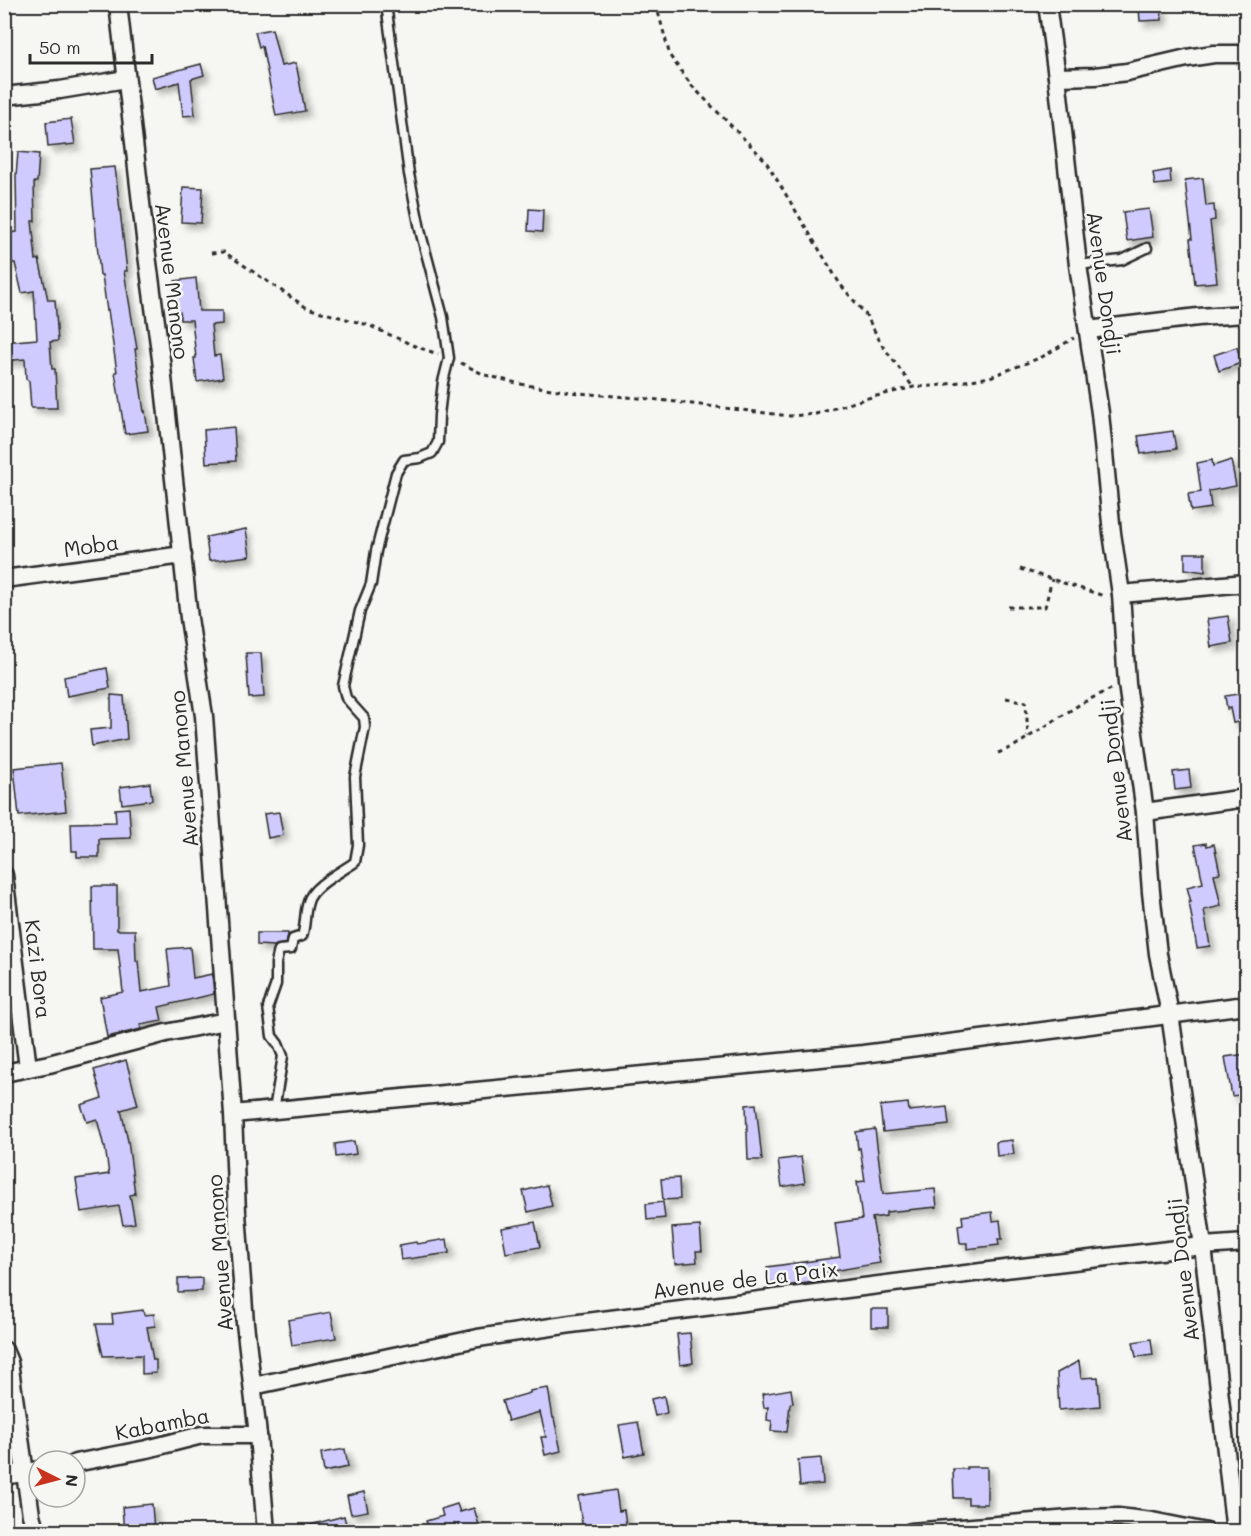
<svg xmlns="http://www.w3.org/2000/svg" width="1251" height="1536" font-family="Mali,sans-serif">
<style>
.building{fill:#cfcbfe;stroke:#2b2b2b;stroke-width:1.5;filter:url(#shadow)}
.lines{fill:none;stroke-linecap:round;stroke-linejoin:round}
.service-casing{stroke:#2b2b2b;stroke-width:13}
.minor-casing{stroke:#2b2b2b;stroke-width:21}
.path{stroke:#2b2b2b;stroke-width:3;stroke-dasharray:4.5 4.5;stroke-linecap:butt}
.service{stroke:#f6f6f2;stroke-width:8}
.minor{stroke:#f6f6f2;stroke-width:16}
.labels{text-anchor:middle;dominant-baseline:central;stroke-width:5;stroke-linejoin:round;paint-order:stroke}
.street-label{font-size:21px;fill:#2b2b2b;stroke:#f6f6f2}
</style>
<defs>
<filter id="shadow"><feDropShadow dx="5" dy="5" stdDeviation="3" flood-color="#0004"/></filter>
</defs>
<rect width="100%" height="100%" fill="#f6f6f2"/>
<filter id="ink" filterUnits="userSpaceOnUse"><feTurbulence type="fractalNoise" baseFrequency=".0167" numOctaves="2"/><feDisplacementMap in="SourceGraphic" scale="12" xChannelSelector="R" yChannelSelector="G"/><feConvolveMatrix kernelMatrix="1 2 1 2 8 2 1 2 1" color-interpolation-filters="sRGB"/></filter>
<g filter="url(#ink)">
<g class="building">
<path d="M 1161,7 L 1162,20 L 1140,21 L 1139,8 Z"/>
<path d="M 272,29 L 281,66 L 296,63 L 305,111 L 276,116 L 262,46 L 259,47 L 255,32 Z"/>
<path d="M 201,64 L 204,75 L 191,79 L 195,115 L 183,116 L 179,82 L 155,89 L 152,77 Z"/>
<path d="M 71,119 L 75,144 L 48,147 L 46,122 Z"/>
<path d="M 18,152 L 39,154 L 37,182 L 34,182 L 35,221 L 32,221 L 36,260 L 39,259 L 48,300 L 55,300 L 58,341 L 50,342 L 52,369 L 55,369 L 57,408 L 31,408 L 29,381 L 26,379 L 25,359 L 4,361 L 4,342 L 37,339 L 34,291 L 22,293 L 15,263 L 12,263 L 9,233 L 17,232 L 16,176 Z"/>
<path d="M 115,167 L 127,271 L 124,271 L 137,349 L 135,349 L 144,412 L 145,411 L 148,431 L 125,434 L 115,372 L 117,372 L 108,310 L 107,311 L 102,275 L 100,275 L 90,169 Z"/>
<path d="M 1170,170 L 1171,183 L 1155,185 L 1153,173 Z"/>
<path d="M 1203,178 L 1206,206 L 1214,205 L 1215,220 L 1210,221 L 1217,282 L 1195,284 L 1190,239 L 1192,239 L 1185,180 Z"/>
<path d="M 183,187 L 203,188 L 201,223 L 181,222 Z"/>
<path d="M 529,209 L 543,210 L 542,232 L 528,231 Z"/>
<path d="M 1149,209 L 1153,237 L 1127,241 L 1123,212 Z"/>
<path d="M 196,278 L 199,311 L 222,311 L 222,324 L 211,325 L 214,356 L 220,355 L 223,378 L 197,382 L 194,358 L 196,358 L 192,320 L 180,320 L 180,312 L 177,312 L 175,281 Z"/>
<path d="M 1237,347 L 1241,363 L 1219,371 L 1214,355 Z"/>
<path d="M 234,427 L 236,461 L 206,463 L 204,430 Z"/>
<path d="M 1173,431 L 1176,449 L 1141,454 L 1138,436 Z"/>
<path d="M 1212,460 L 1213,466 L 1231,460 L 1236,486 L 1209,491 L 1211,508 L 1191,511 L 1188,494 L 1201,492 L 1197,463 Z"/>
<path d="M 246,529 L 250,556 L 209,561 L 206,537 Z"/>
<path d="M 1185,553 L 1205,553 L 1205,572 L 1185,569 Z"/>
<path d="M 1228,616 L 1232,643 L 1211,647 L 1207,619 Z"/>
<path d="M 246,653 L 261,653 L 264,697 L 249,698 Z"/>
<path d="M 107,668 L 110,688 L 67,696 L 64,677 Z"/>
<path d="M 1244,693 L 1246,706 L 1246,721 L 1233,723 L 1230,708 L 1227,709 L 1225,696 Z"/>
<path d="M 111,695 L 124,696 L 127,739 L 92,746 L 90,730 L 111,728 Z"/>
<path d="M 61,763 L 66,811 L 19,816 L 14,768 Z"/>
<path d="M 1189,770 L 1191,788 L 1175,790 L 1173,772 Z"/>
<path d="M 150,783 L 152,800 L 122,804 L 120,787 Z"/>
<path d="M 129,808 L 131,838 L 99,839 L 99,857 L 77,857 L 77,851 L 72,851 L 71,823 L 116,822 L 115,809 Z"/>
<path d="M 279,812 L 283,835 L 268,838 L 264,814 Z"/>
<path d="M 1206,843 L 1207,846 L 1214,844 L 1220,873 L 1214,874 L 1221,906 L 1204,910 L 1210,946 L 1197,948 L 1189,902 L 1191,902 L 1187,887 L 1203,883 L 1195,845 Z"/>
<path d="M 92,886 L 117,886 L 117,930 L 135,930 L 136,961 L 138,961 L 141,992 L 171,986 L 167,949 L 190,947 L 193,978 L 212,974 L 214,994 L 159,1007 L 162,1021 L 140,1025 L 141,1029 L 107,1037 L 100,997 L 123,992 L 118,949 L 93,949 Z"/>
<path d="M 257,933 L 288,933 L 288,935 L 286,943 L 274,946 L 257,945 Z"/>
<path d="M 1246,1054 L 1246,1094 L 1232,1096 L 1225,1057 Z"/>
<path d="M 126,1060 L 138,1105 L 121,1110 L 128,1141 L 135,1194 L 130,1195 L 135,1223 L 123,1225 L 119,1206 L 81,1212 L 76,1179 L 109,1174 L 105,1147 L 104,1147 L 97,1119 L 87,1122 L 81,1105 L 102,1098 L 94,1070 Z"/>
<path d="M 908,1103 L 909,1111 L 947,1107 L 949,1125 L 883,1132 L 880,1106 Z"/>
<path d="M 756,1104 L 762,1160 L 748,1160 L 746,1105 Z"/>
<path d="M 875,1129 L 883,1194 L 935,1189 L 937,1207 L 886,1212 L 886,1216 L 872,1218 L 880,1263 L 821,1273 L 823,1281 L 784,1286 L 783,1281 L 770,1283 L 767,1267 L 840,1257 L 835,1223 L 862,1219 L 857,1182 L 865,1181 L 860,1148 L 858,1149 L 856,1132 Z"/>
<path d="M 1012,1140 L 1014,1154 L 997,1156 L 996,1142 Z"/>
<path d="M 354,1141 L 356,1154 L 336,1157 L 335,1144 Z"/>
<path d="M 801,1157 L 805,1183 L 782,1187 L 778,1160 Z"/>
<path d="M 679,1178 L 680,1199 L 663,1200 L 661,1179 Z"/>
<path d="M 547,1185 L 552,1206 L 528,1212 L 523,1191 Z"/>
<path d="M 663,1202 L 665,1218 L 647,1220 L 646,1204 Z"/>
<path d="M 992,1212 L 993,1221 L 1000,1220 L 1002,1239 L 998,1239 L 999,1245 L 967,1249 L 967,1243 L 960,1243 L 958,1225 L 963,1224 L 962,1216 Z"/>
<path d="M 535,1222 L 540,1247 L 506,1253 L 502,1228 Z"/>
<path d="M 700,1226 L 702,1251 L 696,1251 L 697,1262 L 675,1264 L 672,1228 Z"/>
<path d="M 447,1239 L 449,1253 L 401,1260 L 399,1245 L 416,1242 L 417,1244 Z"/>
<path d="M 202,1278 L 202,1291 L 178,1292 L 178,1279 Z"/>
<rect x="871" y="1309" width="17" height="18"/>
<path d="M 143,1310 L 144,1315 L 154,1314 L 155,1326 L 147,1327 L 153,1360 L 156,1360 L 156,1373 L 142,1374 L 142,1355 L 103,1356 L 96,1324 L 113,1324 L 112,1314 Z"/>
<path d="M 331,1312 L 336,1338 L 292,1345 L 288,1320 Z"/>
<path d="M 690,1333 L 693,1363 L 680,1365 L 677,1334 Z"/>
<path d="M 1151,1339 L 1153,1355 L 1136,1357 L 1133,1342 Z"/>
<path d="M 1079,1361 L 1081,1378 L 1098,1377 L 1100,1406 L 1059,1410 L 1057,1373 Z"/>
<path d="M 548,1388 L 553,1418 L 554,1418 L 561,1451 L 545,1455 L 541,1437 L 546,1437 L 540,1412 L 508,1421 L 502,1401 L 530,1393 L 530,1391 Z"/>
<path d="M 791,1389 L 793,1403 L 790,1404 L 787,1432 L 771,1431 L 772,1421 L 767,1420 L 768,1407 L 764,1408 L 762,1394 Z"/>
<path d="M 664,1396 L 667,1413 L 655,1416 L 651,1399 Z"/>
<path d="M 638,1422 L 644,1453 L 625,1457 L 619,1425 Z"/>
<path d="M 345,1449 L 348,1467 L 324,1472 L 321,1453 Z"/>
<path d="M 821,1458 L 823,1484 L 800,1486 L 798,1460 Z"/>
<path d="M 967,1467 L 987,1467 L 987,1504 L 968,1504 L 968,1498 L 954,1498 L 953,1469 L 967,1469 Z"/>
<path d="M 616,1490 L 619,1511 L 624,1510 L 627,1532 L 583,1532 L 578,1496 Z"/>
<path d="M 364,1492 L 368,1511 L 351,1514 L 347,1496 Z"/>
<path d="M 152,1504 L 154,1532 L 124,1532 L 122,1507 Z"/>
<path d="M 457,1504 L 460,1512 L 474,1508 L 481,1532 L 430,1532 L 426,1521 L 443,1516 L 441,1509 Z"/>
<path d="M 344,1516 L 348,1532 L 302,1532 L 302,1527 Z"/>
</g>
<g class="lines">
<defs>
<g id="service">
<path d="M 1078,265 L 1122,260 L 1147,248"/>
<path d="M 274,1110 L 283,1056 L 278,1044 L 272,1036 L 268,1007 L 276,984 L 276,963 L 279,950 L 291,949 L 293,939 L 302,936 C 306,925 304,914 308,902 C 312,886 341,872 355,862 L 358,845 L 355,777 L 365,727 L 364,718 L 346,698 L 343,686 L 360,611 L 371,584 L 376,551 L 396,473 L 404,460 L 420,458 L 432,453 L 438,442 L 439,415 L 443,382 L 449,358 L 443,317 L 421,234 L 409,174 L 386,4"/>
</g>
<g id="minor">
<path d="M 118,4 L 147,255 L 161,359 L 189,618 L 204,716 L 233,1114 L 237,1213 L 245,1323 L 258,1435 L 266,1532"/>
<path d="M 1047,4 L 1057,77 L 1078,265 L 1100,413 L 1112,533 L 1121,594 L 1127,684 L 1145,812 L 1151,892 L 1158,954 L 1170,1014 L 1203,1246 L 1235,1532"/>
<path d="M 1057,77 L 1095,76 L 1127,72 L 1187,58 L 1214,54 L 1246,54"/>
<path d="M 4,96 L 60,90 L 126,79"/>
<path d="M 1088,330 L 1198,317 L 1246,314"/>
<path d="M 4,579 L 183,555"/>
<path d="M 1121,594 L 1246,583"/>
<path d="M 1145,812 L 1246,798"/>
<path d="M 4,875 L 28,1068"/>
<path d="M 4,1073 L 49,1064 L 166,1033 L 226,1021"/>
<path d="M 233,1114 L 863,1054 L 1246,1005"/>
<path d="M 4,1350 L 9,1362 L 31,1515 L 36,1532"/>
<path d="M 253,1386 L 478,1338 L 571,1324 L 1013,1268 L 1203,1246 L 1246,1243"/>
<path d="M 75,1463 L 147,1449 L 202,1435 L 258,1435"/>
<path d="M 4,1476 L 39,1470"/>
<path d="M 911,1532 L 1082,1518 L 1118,1517 L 1152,1521 L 1207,1532"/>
</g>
</defs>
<use href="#service" class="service-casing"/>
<use href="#minor" class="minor-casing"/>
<g class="path">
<path d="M 656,4 L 670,56 L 692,86 L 765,160 L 840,284 L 866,315 L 882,345 L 913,387"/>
<path d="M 211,253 L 224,252 L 307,308 L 368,325 L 417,347 L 438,354"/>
<path d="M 461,363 L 485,375 L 525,385 L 578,393 L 651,399 L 790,416 L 816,414 L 864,399 L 914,387 L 935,386 L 990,377 L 1042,357 L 1074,338"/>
<path d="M 1020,569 L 1104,596"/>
<path d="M 1008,607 L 1045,607 L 1052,579"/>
<path d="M 1006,698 L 1026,702 L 1028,737"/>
<path d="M 998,753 L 1013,747 L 1082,703 L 1111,689"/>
</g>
<use href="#service" class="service"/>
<use href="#minor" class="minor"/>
</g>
</g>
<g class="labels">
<g class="street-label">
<text transform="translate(173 281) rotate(83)">Avenue Manono</text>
<text transform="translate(1105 283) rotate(82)">Avenue Dondji</text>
<text transform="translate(91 545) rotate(-8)">Moba</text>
<text transform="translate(183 769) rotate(-95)">Avenue Manono</text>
<text transform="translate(1115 771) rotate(-97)">Avenue Dondji</text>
<text transform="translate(39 969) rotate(83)">Kazi Bora</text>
<text transform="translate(219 1253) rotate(-94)">Avenue Manono</text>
<text transform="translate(1182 1270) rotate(-97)">Avenue Dondji</text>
<text transform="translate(745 1279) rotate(-7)">Avenue de La Paix</text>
<text transform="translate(162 1423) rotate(-11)">Kabamba</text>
</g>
</g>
<rect width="1251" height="1536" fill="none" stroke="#f6f6f2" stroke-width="24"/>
<rect x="12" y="12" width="1227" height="1512" fill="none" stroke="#2b2b2b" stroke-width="2" filter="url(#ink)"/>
<g transform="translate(57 1479) rotate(96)"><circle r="28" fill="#f6f6f2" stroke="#a5a5a2" stroke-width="1.5"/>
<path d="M0-4.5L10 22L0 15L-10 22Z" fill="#c8321e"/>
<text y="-9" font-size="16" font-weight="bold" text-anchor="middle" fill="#2b2b2b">N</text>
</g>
<path d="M30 54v9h122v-9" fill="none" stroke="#2b2b2b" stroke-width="3"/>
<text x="39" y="54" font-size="18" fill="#2b2b2b" stroke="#f6f6f2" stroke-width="4.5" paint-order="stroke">50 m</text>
</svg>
